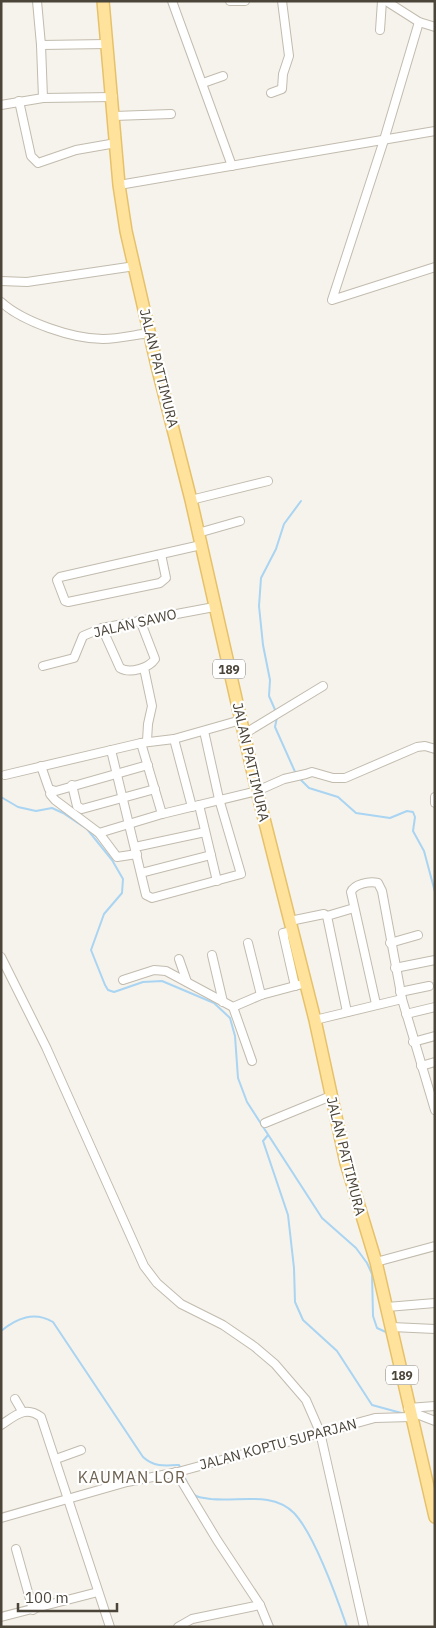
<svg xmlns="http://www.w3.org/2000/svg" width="436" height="1628" font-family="'IBM Plex Sans',sans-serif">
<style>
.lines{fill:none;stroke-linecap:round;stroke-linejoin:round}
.stream{stroke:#a9d4f2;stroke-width:2}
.minor-casing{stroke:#c2bbae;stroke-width:10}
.primary-casing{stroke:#e6c16a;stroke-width:14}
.minor{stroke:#fff;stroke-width:8}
.primary{stroke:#ffe39c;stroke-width:11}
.labels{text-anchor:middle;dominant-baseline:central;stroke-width:4.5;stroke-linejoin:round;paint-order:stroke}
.shield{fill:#fff;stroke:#817c74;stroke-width:1}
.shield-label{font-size:12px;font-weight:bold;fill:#4b4439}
.street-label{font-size:14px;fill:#4b4439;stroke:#fff}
.quarter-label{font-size:16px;letter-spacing:1px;fill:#6e6250;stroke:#fff}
</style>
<rect width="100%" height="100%" fill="#f6f3ec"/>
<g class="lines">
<g class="stream">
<path d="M 276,712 L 269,696 L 270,680 L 263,645 L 259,606 L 261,578 L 276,549 L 284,524 L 301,501"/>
<path d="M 277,717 L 275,727 L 296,774"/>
<path d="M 299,778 L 309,788 L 338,797 L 356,813 L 390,818 L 407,811 L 413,812 L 415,817 L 413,831 L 424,851 L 435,892"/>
<path d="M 1,797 L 18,807 L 36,811 L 52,808 L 63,813 L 87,829 L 112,860 L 123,879 L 122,893 L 104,914 L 91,950 L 105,985 L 108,990 L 114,992 L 143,982 L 162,981 L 214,1003 L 230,1018 L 235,1036 L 238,1078 L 247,1102 L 322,1218 L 356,1248 L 367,1263 L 372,1274 L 373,1316 L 377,1328 L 388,1333"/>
<path d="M 268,1135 L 263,1141 L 288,1215 L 294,1268 L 295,1302 L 303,1320 L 337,1351 L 372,1405 L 405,1414"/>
<path d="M 1,1331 C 17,1318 34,1311 53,1322 L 143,1457 C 154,1467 164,1466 179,1465 L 181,1469"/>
<path d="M 183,1473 C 186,1480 190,1492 196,1496 C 200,1498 206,1498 211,1499 C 239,1502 272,1491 294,1513 C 315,1535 337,1598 347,1627"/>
</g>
<defs>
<g id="minor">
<path d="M 37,1 L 41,45 L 107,44"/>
<path d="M 172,1 L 232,166"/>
<path d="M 230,1 L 245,1"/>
<path d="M 386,1 L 419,22 L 435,27"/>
<path d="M 419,22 L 384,140 L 332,300 L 435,267"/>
<path d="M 380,30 L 382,1"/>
<path d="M 41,45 L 43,98"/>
<path d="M 203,83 L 223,76"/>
<path d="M 271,93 L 282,89 L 283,74 L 289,56 L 282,1"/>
<path d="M 19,101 L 31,156 L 38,163 L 76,150 L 116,143"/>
<path d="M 1,105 L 43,98 L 113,97"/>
<path d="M 114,116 L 171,114"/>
<path d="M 119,185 L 435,131"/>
<path d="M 1,281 L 27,282 L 135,266"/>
<path d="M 1,302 C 23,322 73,339 103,339 C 118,339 134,335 149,333"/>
<path d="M 191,500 L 268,481"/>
<path d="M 198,533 L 240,521"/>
<path d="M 161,554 L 166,578 L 160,583 L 68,602 L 65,601 L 57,580 L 60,577 L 201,545"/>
<path d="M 102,628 L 120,668 C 130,674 149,668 155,659 L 140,620"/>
<path d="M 43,666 L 74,658 L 83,636 L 102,628 L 214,607"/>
<path d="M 144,668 L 152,706 L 148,724 L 147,741"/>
<path d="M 244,734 L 323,686"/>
<path d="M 174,739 L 192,807"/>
<path d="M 141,743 L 162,814"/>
<path d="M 111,750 L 146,895 L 152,898 L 241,874 L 219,799 L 204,731"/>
<path d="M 41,766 L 49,789 L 56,791 L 148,765"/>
<path d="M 5,775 L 141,743 L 174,739 L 241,720"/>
<path d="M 72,785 L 77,806 L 82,809 L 155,789"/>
<path d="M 51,790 L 50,794 L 55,800 L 99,833 L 117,857 L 137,854"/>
<path d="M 435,797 L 435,803"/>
<path d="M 199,805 L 217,881"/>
<path d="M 99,833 L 162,814 L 257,791 L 284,779 L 306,774 L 312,772 L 333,778 L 345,778 L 417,747 L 425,746 L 435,749"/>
<path d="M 135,847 L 205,832"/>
<path d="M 141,873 L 211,855"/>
<path d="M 290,921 L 324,914 L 327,916"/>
<path d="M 293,931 L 283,933 L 295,986"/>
<path d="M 248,943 L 261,995"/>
<path d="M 390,943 L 418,935"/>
<path d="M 212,955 L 223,1002"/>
<path d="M 1,957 L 46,1047 L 144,1266 L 157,1283 L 181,1304 L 223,1325 L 255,1347 L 275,1364 L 306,1400 L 320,1432 L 364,1627"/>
<path d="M 179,959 L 187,982"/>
<path d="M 395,968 L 435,960"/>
<path d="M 123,980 L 154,970 L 166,971 L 233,1007 L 261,995 L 306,983"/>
<path d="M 400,992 L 429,986"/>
<path d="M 376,1004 L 351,892 C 354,884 369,881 378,883 L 382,891 L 402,999"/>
<path d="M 233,1007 L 252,1061"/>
<path d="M 347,1012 L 327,916 L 354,908"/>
<path d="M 406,1014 L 435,1007"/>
<path d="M 315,1020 L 402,999 L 435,1110"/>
<path d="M 413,1042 L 435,1036"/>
<path d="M 421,1066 L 435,1062"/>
<path d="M 265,1123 L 331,1096"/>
<path d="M 376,1262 L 435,1246"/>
<path d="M 387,1307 L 435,1303"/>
<path d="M 392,1327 L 435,1329"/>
<path d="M 15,1399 L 22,1411"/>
<path d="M 408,1408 L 435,1406"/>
<path d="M 409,1411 L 435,1421"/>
<path d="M 1,1425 C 15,1416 25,1405 41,1417 L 110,1627"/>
<path d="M 56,1459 L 81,1450"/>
<path d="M 176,1472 L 217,1540 L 260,1605 L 269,1627"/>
<path d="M 1,1518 L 127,1482 L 178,1472 L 375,1418 L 411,1417"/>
<path d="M 16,1549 L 33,1610"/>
<path d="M 1,1617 L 98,1592"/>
<path d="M 178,1627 L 192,1619 L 260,1605"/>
</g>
<path id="primary" d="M 103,1 L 119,185 L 126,231 L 157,366 L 191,500 L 257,791 L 315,1020 L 346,1163 L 376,1262 L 435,1517"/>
</defs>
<use href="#minor" class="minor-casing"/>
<use href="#primary" class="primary-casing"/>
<use href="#minor" class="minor"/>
<use href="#primary" class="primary"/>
</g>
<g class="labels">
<g class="shield">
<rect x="213" y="659.5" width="32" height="19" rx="4"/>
<rect x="386" y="1365.5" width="32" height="19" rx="4"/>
</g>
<g class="shield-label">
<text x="229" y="669">189</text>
<text x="402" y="1375">189</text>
</g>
<g class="street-label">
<text transform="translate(159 368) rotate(76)">JALAN PATTIMURA</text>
<text transform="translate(135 623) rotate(-13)">JALAN SAWO</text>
<text transform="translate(251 762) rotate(77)">JALAN PATTIMURA</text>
<text transform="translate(346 1156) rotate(76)">JALAN PATTIMURA</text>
<text transform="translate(278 1444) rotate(-15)">JALAN KOPTU SUPARJAN</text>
</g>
<g class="quarter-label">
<text x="132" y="1477">KAUMAN LOR</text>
</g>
</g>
<rect width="436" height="1628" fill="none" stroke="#4b4439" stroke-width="5"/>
<path d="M18 1603v8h99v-8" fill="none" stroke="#4b4439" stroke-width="2.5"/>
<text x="25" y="1603" font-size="15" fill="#4b4439" stroke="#ffffff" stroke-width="4" paint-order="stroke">100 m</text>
</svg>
